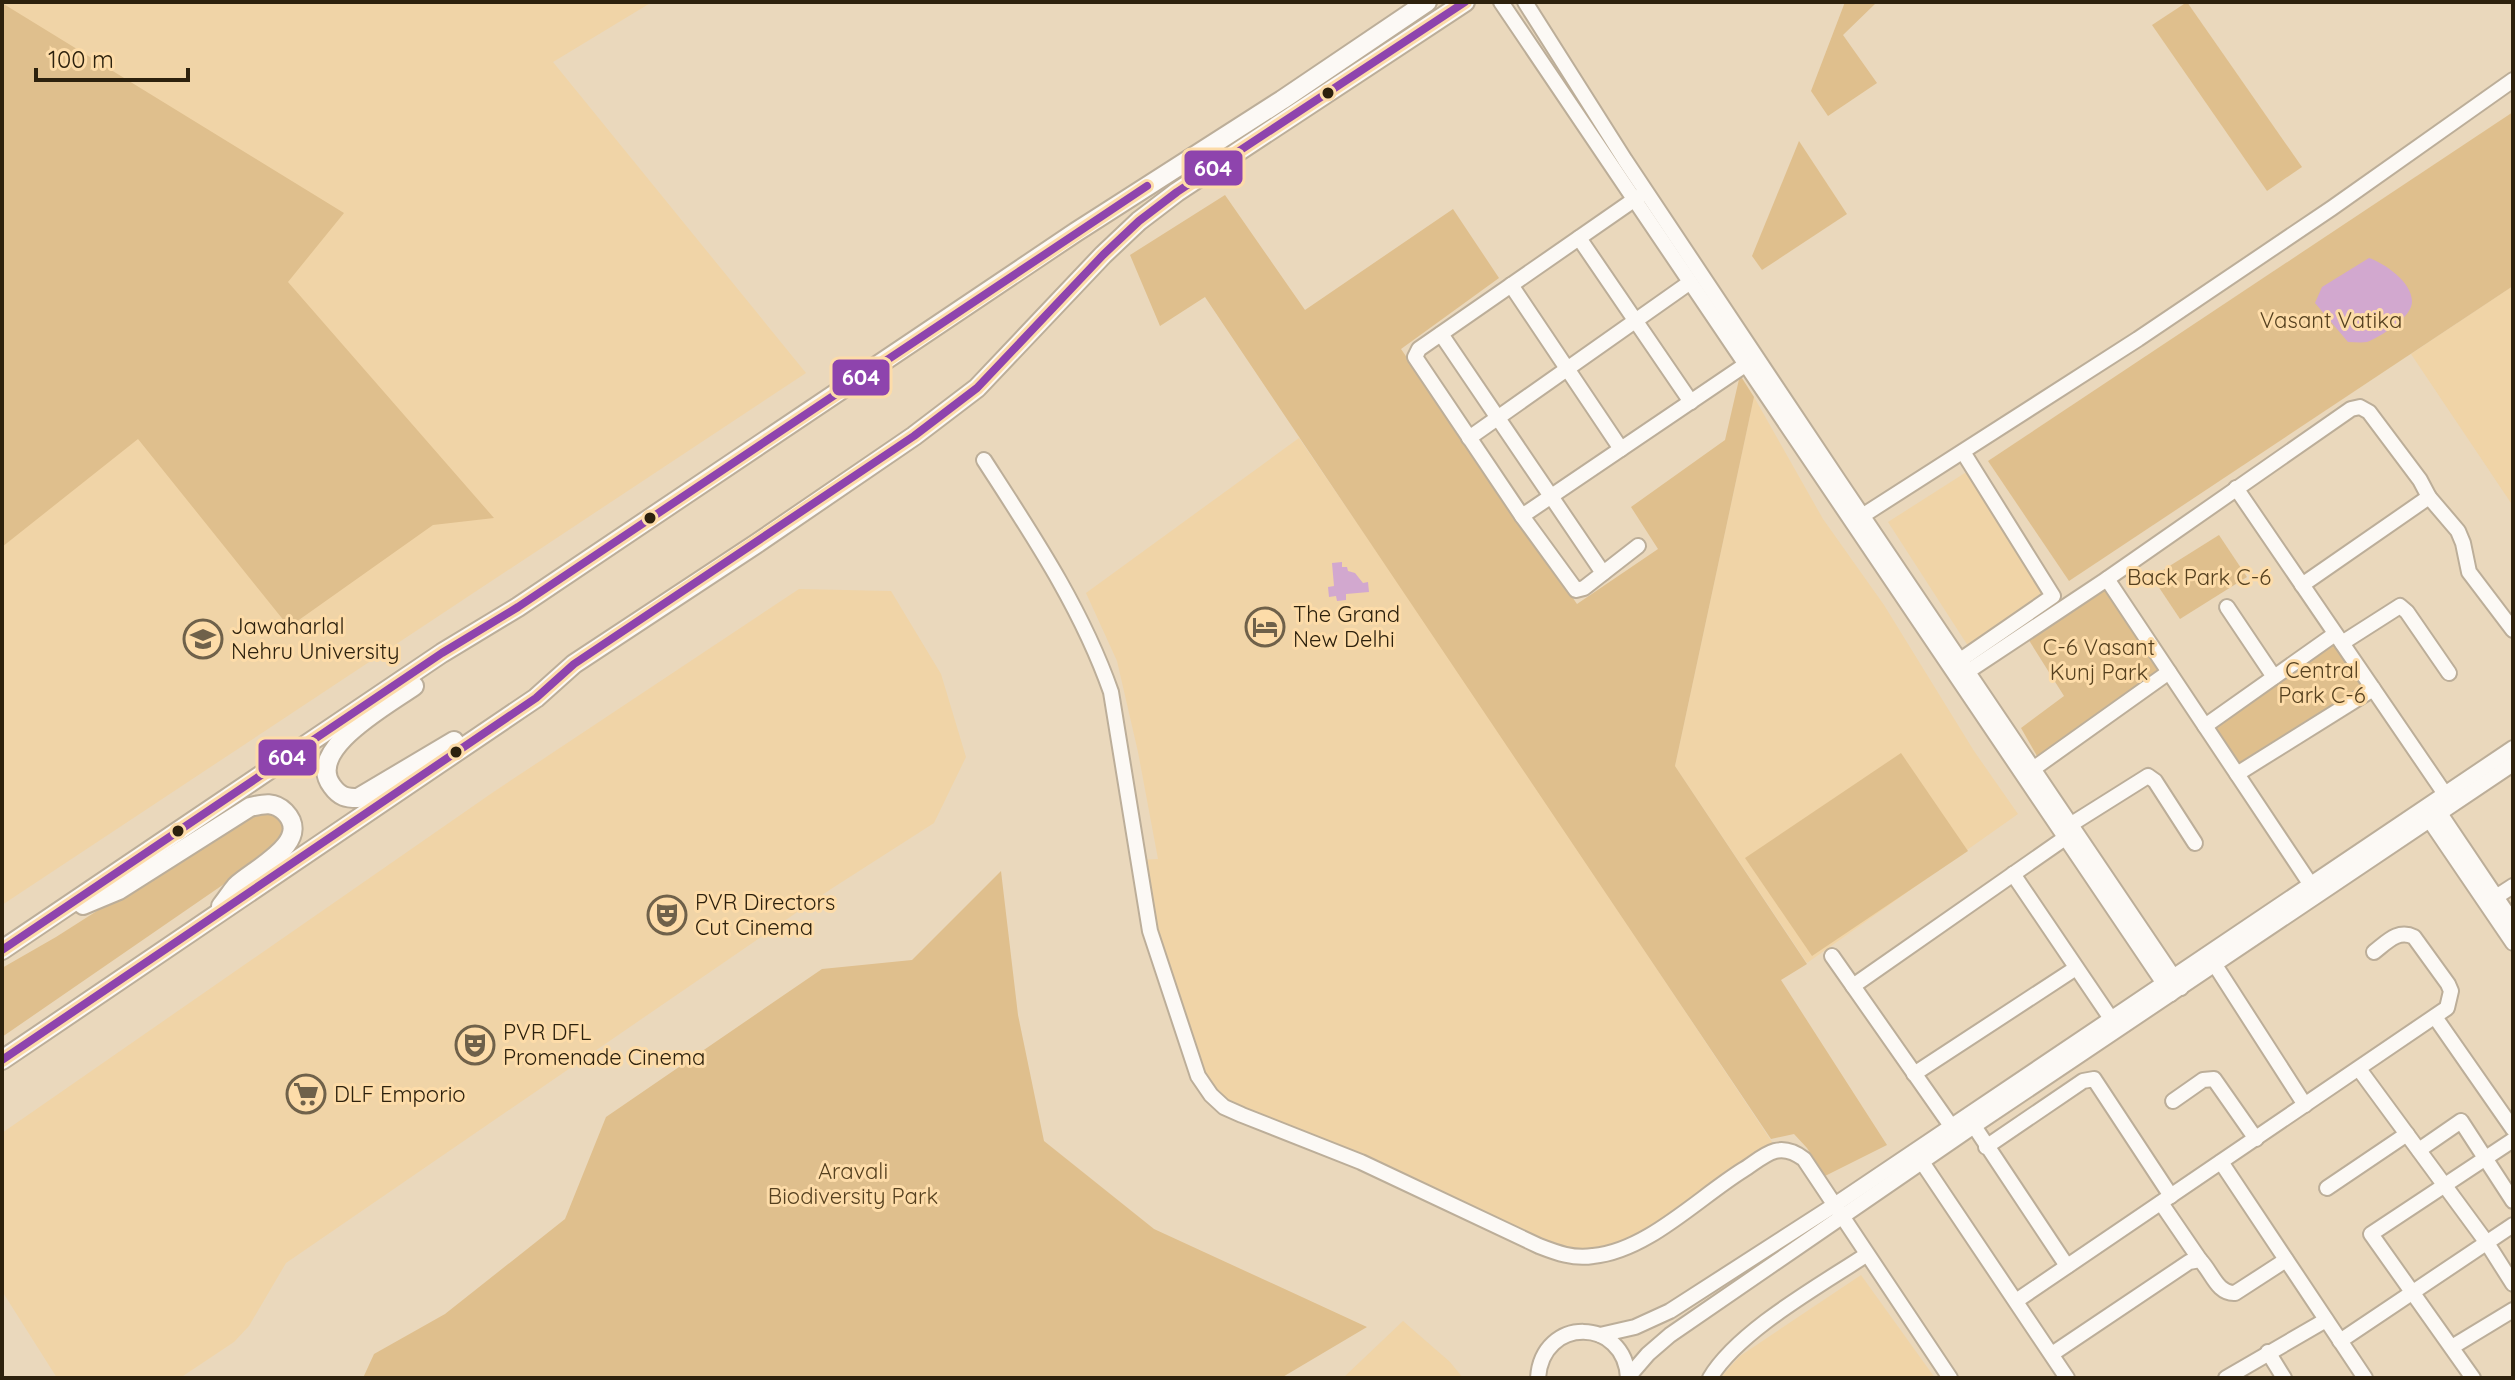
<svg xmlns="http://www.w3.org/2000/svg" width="2515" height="1380" font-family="Quicksand,sans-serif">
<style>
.built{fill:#f0d4a7}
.green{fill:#dfbf8d}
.water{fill:#d2a8cf}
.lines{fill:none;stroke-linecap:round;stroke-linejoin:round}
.minor-casing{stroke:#bcae99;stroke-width:18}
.major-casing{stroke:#bcae99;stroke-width:22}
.minor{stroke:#fcf9f5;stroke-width:14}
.major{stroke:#fcf9f5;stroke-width:18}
.bus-1-casing{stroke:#fddca9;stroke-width:14}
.bus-1{stroke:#8e44ad;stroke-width:8}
.bus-dot{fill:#2d210d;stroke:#fddca9;stroke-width:3}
.labels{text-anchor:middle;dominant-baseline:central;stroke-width:6;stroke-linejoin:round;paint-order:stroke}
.park-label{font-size:22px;fill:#55401f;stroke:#fddca9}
.poi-label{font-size:22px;fill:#2d210d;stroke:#fddca9;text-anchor:start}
.line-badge{stroke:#fddca9;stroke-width:3}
.badge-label{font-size:22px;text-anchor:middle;font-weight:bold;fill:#fff}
</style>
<rect width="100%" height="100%" fill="#ead8bc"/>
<g class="built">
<path d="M 2,2 L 652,2 L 553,62 L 806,373 L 2,905 Z"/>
<path d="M 2513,286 L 2513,506 L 2411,354 Z"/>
<path d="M 1754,397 L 1823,519 L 1884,605 L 1974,751 L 2018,814 L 1807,963 L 1675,766 Z"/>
<path d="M 1299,438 L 1469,687 L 1776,1148 L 1619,1250 L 1566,1256 L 1224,1107 L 1183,1036 L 1139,860 L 1158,859 L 1138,752 L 1117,661 L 1086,593 Z"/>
<path d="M 1968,471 L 2050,598 L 1970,649 L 1888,522 Z"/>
<path d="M 799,589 L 891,591 L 941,674 L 966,757 L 934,823 L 831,889 L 286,1263 L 249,1326 L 234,1342 L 180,1378 L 57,1378 L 2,1291 L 2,1133 L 492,793 Z"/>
<path d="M 1861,1275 L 1935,1378 L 1720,1378 L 1740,1356 Z"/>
<path d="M 1403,1321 L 1450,1362 L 1463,1378 L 1343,1378 Z"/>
</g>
<g class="green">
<path d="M 1845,2 L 1877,2 L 1843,35 L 1877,83 L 1828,116 L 1811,91 Z"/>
<path d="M 2187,2 L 2302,167 L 2267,191 L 2152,25 Z"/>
<path d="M 2,3 L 344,213 L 288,282 L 494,518 L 433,525 L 289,627 L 138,439 L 2,547 Z"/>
<path d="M 2513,112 L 2513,286 L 2069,581 L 1988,461 Z"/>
<path d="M 1799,141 L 1847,214 L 1762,270 L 1752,256 Z"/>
<path d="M 1225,195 L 1305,310 L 1453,209 L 1499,278 L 1401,349 L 1577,604 L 1658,549 L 1631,507 L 1725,440 L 1740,375 L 1754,397 L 1675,766 L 1807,964 L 1781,980 L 1887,1145 L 1825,1176 L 1807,1148 L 1794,1134 L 1771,1139 L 1205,297 L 1160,326 L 1130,255 Z"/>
<path d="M 2219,535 L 2247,577 L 2180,619 L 2152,577 Z"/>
<path d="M 2103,582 L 2169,672 L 2041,763 L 2021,728 L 2064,696 L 2025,634 Z"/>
<path d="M 2332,639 L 2366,691 L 2237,774 L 2205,726 Z"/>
<path d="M 1901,753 L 1968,851 L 1812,956 L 1745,858 Z"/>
<path d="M 270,811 C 288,822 286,833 275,849 L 2,1037 L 2,968 L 56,937 L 246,816 Z"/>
<path d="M 1001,871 L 1018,1015 L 1044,1141 L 1154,1229 L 1367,1327 L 1281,1378 L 363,1378 L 374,1354 L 445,1314 L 565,1219 L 606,1117 L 822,969 L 912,960 Z"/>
</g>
<g class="water">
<path d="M 2369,258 C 2384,263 2412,282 2412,301 C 2413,317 2380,337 2367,342 C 2361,343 2354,342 2348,342 L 2315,303 L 2322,287 Z"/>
<path d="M 1342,562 L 1342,567 L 1347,567 L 1348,571 L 1355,573 L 1363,583 L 1368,582 L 1369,592 L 1346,594 L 1346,600 L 1337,601 L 1336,596 L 1329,597 L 1328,587 L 1334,586 L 1332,563 Z"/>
</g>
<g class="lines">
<defs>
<g id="minor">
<path d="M 1501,2 L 2171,994"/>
<path d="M 1525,2 L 1625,160 L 1839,481 L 2181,988"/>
<path d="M 1579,238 L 1691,402"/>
<path d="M 1511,285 L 1621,449"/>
<path d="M 1441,334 L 1603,573"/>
<path d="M 1469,438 L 1689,283"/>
<path d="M 984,460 C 1033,536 1081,607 1111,692 L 1150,931 L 1198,1076 L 1211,1095 L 1224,1107 L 1242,1115 L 1361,1162 L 1539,1246 C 1557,1253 1573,1259 1593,1256 C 1647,1251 1698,1198 1743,1170 C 1753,1164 1764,1154 1775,1151 C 1786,1148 1796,1153 1804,1159 L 1950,1378"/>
<path d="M 2236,488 L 2445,794"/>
<path d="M 1522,516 L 1745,365"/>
<path d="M 1862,516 L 2138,339 L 2332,208 L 2513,80"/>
<path d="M 1638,546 L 1584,588 L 1576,590 L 1522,516 L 1415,357 L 1419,349 L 1638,197"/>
<path d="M 2107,579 L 2311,885"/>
<path d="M 2302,585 L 2429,497"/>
<path d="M 2227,607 L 2274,677"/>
<path d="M 2342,643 L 2400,606 L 2407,612 L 2449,673"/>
<path d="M 1959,661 L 2053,596 L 1963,452"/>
<path d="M 1967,672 L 2107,579 L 2351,409 L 2360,407 L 2369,412 L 2420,480 L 2429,497 L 2458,531 L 2463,543 L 2469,572 L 2513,630"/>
<path d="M 2205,726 L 2335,634"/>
<path d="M 2033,769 L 2169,672"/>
<path d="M 2237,774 L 2373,689"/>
<path d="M 2435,806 L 2513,922"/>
<path d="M 2426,815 L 2513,943"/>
<path d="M 2070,825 L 2148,776 L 2155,781 L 2195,843"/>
<path d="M 2013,874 L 2116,1026"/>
<path d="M 2496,897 L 2513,886"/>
<path d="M 1832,956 L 1956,1133"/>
<path d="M 2215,965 L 2305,1105"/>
<path d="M 1853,986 L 2065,838"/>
<path d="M 2435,1017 L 2513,1129"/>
<path d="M 2359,1069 L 2487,1243 L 2513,1284"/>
<path d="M 1914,1074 L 2076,968"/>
<path d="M 2173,1101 L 2203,1080 L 2214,1079 L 2256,1139"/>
<path d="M 1974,1126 L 2067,1266"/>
<path d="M 1986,1147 L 2083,1081 L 2094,1079 L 2171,1196"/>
<path d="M 2419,1150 L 2461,1121 L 2513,1201"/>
<path d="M 1918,1156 L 2067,1378"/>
<path d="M 2221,1162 L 2365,1378"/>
<path d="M 2327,1188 L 2407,1134"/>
<path d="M 2161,1203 L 2200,1260"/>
<path d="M 2016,1301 L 2447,1008 L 2451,991 L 2448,984 L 2414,937 C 2398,929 2387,942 2374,952"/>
<path d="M 1600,1335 L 1635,1327 L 1670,1311 L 1833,1206 L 2513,748"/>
<path d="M 2340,1341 L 2513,1225"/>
<path d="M 2452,1347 L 2513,1310"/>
<path d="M 2268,1352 L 2284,1378"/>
<path d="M 2052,1354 L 2189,1262 L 2200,1260 C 2212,1272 2217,1294 2235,1293 L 2286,1260"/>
<path d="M 1629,1376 L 1648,1354 L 1670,1335 L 1974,1126 L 2513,764"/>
<path d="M 1538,1378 C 1542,1316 1625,1317 1628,1378"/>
<path d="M 1710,1378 C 1738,1331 1819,1286 1866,1255"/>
<path d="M 2226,1378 L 2326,1320"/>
<path d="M 2473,1378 L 2371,1234 L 2513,1140"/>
</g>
<g id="major">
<path d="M 414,686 C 389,704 304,750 332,786 C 340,797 346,798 358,798 L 454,741"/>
<path d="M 83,905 L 119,890 L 250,807 C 263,804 274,801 285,812 C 314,842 252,870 236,886 C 231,892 226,900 221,906"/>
<path d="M 2,950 L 442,653 L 518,607 L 1076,232 L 1282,100 L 1427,2"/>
<path d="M 2,1060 L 536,698 L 574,664 L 756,544 L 914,436 L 977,388 L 1103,255 L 1139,221 L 1177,192 L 1465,2"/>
</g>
</defs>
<use href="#minor" class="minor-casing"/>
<use href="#major" class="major-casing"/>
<use href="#minor" class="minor"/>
<use href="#major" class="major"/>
<defs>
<g id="bus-1">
<path d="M 2,950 L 442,653 L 518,607 L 1147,186"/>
<path d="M 2,1060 L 536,698 L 574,664 L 914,436 L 977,388 L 1103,255 L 1139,221 L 1177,192 L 1465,2"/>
</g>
</defs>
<use href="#bus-1" class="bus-1-casing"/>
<use href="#bus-1" class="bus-1"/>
</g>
<defs>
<symbol id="hotel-ring" viewBox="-11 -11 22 22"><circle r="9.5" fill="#fddca9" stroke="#6f614a" stroke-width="1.5"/><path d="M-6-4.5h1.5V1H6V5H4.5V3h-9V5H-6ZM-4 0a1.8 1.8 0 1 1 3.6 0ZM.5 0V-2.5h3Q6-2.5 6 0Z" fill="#6f614a"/></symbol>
<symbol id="university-ring" viewBox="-11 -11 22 22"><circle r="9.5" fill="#fddca9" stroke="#6f614a" stroke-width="1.5"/><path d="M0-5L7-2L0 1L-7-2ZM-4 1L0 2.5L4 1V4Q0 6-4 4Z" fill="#6f614a"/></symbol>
<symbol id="theatre-ring" viewBox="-11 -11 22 22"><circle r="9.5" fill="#fddca9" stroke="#6f614a" stroke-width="1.5"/><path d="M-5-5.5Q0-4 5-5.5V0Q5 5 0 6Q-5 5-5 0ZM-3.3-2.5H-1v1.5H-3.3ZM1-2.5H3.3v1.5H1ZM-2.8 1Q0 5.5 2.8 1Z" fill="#6f614a"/></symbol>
<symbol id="supermarket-ring" viewBox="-11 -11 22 22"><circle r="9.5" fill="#fddca9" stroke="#6f614a" stroke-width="1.5"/><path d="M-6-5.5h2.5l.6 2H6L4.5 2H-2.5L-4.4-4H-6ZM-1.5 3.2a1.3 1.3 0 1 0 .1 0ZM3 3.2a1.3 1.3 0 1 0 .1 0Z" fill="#6f614a"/></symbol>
</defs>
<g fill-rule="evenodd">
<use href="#hotel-ring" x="1243" y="605" width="44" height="44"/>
<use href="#university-ring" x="181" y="617" width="44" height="44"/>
<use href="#theatre-ring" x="645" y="893" width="44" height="44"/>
<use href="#theatre-ring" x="453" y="1023" width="44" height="44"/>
<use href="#supermarket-ring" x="284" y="1072" width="44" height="44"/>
</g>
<g class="bus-dot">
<circle cx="1328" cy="93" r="7"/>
<circle cx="650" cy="518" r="7"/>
<circle cx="456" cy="752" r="7"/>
<circle cx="178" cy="831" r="7"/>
</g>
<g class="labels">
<g class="park-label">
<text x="2331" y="320">Vasant Vatika</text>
<text x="2199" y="577">Back Park C-6</text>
<text x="2099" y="647">C-6 Vasant<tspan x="2099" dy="25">Kunj Park</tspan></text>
<text x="2322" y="670">Central<tspan x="2322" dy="25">Park C-6</tspan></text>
<text x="853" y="1171">Aravali<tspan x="853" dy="25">Biodiversity Park</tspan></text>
</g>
<g class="poi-label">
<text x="1293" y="614">The Grand<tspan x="1293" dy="25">New Delhi</tspan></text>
<text x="231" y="626">Jawaharlal<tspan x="231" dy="25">Nehru University</tspan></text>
<text x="695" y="902">PVR Directors<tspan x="695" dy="25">Cut Cinema</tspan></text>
<text x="503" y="1032">PVR DFL<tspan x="503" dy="25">Promenade Cinema</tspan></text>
<text x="334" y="1094">DLF Emporio</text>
</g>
</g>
<g class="line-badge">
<rect x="1183" y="149" width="61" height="38" rx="8" fill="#8e44ad"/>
<rect x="831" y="358" width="60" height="39" rx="8" fill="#8e44ad"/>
<rect x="257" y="738" width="61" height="39" rx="8" fill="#8e44ad"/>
</g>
<g class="badge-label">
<text x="1213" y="176">604</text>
<text x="861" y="385">604</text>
<text x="287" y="765">604</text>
</g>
<rect width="2515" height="1380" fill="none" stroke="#2d210d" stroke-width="8"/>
<path d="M36 68v12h152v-12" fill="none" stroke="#2d210d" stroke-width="4"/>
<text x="48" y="68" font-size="24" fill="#2d210d" stroke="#fddca9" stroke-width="6" paint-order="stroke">100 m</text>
</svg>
